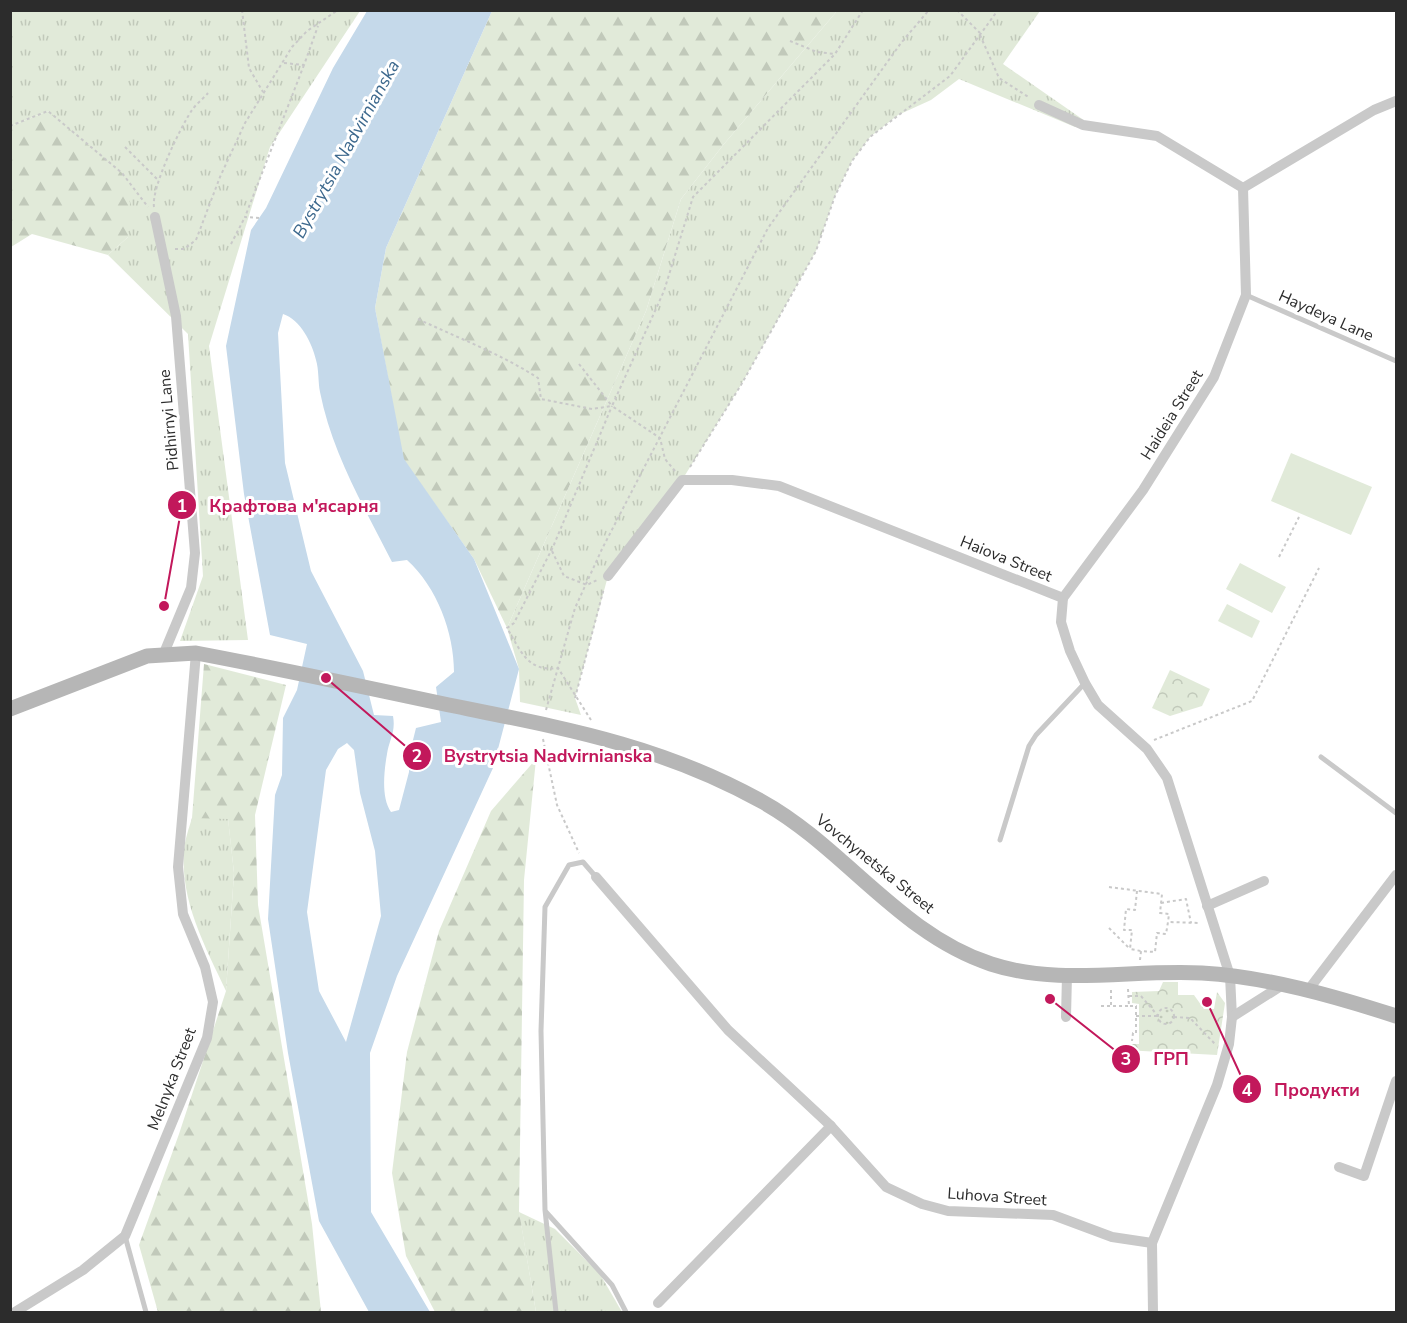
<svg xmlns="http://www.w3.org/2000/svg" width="1407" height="1323" font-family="'Nunito Sans',sans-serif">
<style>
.grass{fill:url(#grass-tufts)}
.forest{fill:url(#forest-firs)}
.park{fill:url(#park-crowns)}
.garden{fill:url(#garden-dots)}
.pitch{fill:#e1ead9}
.water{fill:#c5d9ea;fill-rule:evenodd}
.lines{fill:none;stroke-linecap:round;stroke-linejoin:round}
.path{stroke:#c9c9c9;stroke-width:2;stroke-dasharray:3 3;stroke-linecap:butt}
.lane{stroke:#c9c9c9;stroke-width:5}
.street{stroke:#c9c9c9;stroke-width:10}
.secondary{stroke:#b6b6b6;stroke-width:15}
.labels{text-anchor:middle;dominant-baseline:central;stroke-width:6;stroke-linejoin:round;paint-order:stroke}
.street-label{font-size:16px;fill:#2c2c2c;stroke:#fff}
.water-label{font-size:18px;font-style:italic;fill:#3c688d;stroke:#fff}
.leader{fill:none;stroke:#c2185b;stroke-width:2}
.callout-dot{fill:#c2185b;stroke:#fff;stroke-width:2}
.mark-label{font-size:18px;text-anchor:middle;font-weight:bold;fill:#fff}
.callout-label{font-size:18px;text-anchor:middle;font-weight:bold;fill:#c2185b;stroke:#fff;stroke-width:6;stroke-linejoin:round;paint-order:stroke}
</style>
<defs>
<pattern id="grass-tufts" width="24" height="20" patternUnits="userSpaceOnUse" patternTransform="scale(1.5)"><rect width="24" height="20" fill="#e1ead9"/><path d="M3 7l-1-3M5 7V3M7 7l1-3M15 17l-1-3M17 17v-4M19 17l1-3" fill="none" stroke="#c1c9ba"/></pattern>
<pattern id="forest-firs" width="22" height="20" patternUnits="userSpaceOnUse" patternTransform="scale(1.5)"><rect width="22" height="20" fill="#e1ead9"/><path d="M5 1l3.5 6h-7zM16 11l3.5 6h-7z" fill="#c1c9ba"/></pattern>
<pattern id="park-crowns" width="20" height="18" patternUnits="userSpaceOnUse" patternTransform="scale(1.5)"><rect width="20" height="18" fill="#e1ead9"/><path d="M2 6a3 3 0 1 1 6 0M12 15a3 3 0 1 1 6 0" fill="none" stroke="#c1c9ba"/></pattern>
<pattern id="garden-dots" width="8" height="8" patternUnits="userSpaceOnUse" patternTransform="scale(1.5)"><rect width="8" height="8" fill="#e1ead9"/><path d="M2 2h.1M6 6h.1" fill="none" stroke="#c1c9ba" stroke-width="1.8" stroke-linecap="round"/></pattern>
</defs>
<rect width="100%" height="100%" fill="#fff"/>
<g class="grass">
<path d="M 11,11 L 360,11 L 270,147 L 209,346 L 248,640 L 180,641 L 203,576 L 188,334 L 108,255 L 128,237 L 48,111 L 11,126 Z"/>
<path d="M 837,11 L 1040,11 L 1003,64 L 1085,121 L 1075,127 L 959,79 L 931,100 L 898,115 L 870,137 L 852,161 L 835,196 L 816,251 L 741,385 L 682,480 L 608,576 L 575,698 L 581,715 L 520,702 L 519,669 L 507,628 L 646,311 L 681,199 L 724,144 Z"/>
<path d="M 192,818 L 228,818 L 234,873 L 226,991 C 205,946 180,901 184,850 C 185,839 189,828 192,818 Z"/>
<path d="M 519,1212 L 555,1229 L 600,1274 L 622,1312 L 536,1312 Z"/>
</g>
<g class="forest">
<path d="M 492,11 L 837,11 L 724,144 L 681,199 L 646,311 L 507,628 L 474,559 L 403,459 L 375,308 L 386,248 Z"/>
<path d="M 48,111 L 122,173 L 130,203 L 128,237 L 108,255 L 32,234 L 11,247 L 11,126 Z"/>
<path d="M 204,664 L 286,685 L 255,815 L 258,905 L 312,1224 L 321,1312 L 158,1312 L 139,1245 L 179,1134 L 226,991 L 234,873 L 228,819 L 192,818 Z"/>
<path d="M 536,759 L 524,880 L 519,1211 L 536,1312 L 435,1312 L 406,1256 L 392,1173 L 407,1052 L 439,931 L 491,811 Z"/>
</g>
<g class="park">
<path d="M 1170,670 L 1210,689 L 1202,706 L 1170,716 L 1152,708 Z"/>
<path d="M 1163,982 L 1178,982 L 1178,995 L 1194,995 L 1204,1009 L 1214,1009 L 1217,992 L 1225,1003 L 1217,1055 L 1124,1050 L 1124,1044 L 1139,1044 L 1139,1004 L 1132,1003 L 1132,992 L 1159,991 Z"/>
</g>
<circle class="garden" cx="1166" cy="1016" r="8"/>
<g class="pitch">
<path d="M 1291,453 L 1372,487 L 1351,535 L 1271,501 Z"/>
<path d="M 1240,563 L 1286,587 L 1272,613 L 1226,589 Z"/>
<path d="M 1227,604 L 1260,621 L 1252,638 L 1218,621 Z"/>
</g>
<path class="water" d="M 367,11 L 492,11 L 386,248 L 375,308 L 404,459 L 474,559 L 519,669 L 493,768 L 397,976 L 370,1053 L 371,1212 L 430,1312 L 369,1312 L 319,1221 L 288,1053 L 268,919 L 275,795 L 282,775 L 283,718 L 297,690 L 307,644 L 270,635 L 244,494 L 226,346 L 251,230 L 266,208 L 333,68 ZM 283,314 C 300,319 312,343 316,360 C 319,370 318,382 320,392 C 332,453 364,507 392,562 L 407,560 C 437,587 454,633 454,672 L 436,687 L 441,722 L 416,728 L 410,752 L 409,772 L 399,810 L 391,812 C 381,798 384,771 387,754 C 389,740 396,732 393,716 L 374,715 L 363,671 L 311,571 L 285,463 L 278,333 ZM 347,743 L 354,750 L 360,793 L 375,851 L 381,916 L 346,1042 L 319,991 L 307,912 L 326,770 L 338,749 Z"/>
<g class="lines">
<g class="path">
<path d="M 242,10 L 249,68 L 263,92"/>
<path d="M 957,10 L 980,33"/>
<path d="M 980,35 L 999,78 L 1030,98"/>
<path d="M 790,41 L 817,52 L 835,54"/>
<path d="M 284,63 L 304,65 L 318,26"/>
<path d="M 10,126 L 48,111 L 122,173 L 148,207"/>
<path d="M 125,147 L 158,180"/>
<path d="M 154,207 C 151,188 180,128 192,110 C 196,104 203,99 208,93"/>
<path d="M 259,218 L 245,217 L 304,65"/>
<path d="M 231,244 L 245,217"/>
<path d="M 175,249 L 184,249 L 196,240 L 220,177 L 245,123 L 292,47 L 307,31 L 338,10"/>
<path d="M 418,319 C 458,338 501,354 538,378 L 541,399 L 592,409 L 612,406"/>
<path d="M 579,364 L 612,406"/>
<path d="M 690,467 L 741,385 L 816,251 L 835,196 L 852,161 L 870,137 L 950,76 L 998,10"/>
<path d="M 675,471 L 665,459 L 660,438 L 612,406 L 664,291 L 693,197 L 835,54 L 863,10"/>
<path d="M 552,551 L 564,576 L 587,585 L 597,580"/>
<path d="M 1279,557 L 1299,517"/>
<path d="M 575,698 L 604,588"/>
<path d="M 546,710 L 575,608 L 602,549 L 768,228 L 901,43 L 929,10"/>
<path d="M 591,720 L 558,668 C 527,672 521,651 507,628 L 514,623 L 553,547 L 612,406"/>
<path d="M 543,739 L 557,805 L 579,853"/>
<path d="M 1154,740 L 1252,701 L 1319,568"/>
<path d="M 1109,887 L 1162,894 L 1160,913 L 1169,914 L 1168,922"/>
<path d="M 1137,891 L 1135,910 L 1126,909 L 1124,930 L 1132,930 L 1130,949 L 1141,951"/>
<path d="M 1161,903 L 1186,899 L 1191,923"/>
<path d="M 1109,928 L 1130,949"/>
<path d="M 1140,960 L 1141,951 L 1155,952 L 1157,933 L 1166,934 L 1168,922 L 1200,923"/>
<path d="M 1128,989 L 1129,1006 L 1136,1006 L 1136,1033 L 1133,1033 L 1132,1041"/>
<path d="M 1111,990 L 1111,1006 L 1129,1006"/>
<path d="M 1129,996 L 1141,996 L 1158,1016"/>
<path d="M 1101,1006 L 1111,1006"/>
<circle cx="1166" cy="1016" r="8"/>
<path d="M 1136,1016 L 1158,1016"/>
<path d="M 1174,1017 L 1190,1018 L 1216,1045"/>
</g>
<g class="lane">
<path d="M 1246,295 L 1396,361"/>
<path d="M 1321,757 L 1396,813"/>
<path d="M 1000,840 L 1029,746 L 1036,735 L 1085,683"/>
<path d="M 546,1212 L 612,1285 L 626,1312"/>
<path d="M 125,1236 L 146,1312"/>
<path d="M 556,1312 L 545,1210 L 541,1031 L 545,907 L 569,865 L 583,862 L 596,877"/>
</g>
<g class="street">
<path d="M 1039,105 L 1083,125 L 1157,136 L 1243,188"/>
<path d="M 155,217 L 176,316 L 195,553 L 191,588 L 164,653"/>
<path d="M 608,576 L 682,480 L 732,480 L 779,486 L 1063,598 L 1061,622 L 1070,651 L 1085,683 L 1098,705 L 1147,749 L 1167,778 L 1230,976 L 1232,1017 L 1229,1044 L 1217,1085 L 1152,1243 L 1153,1312"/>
<path d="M 1063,598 L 1143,490 L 1214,377 L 1246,295 L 1243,188 L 1374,110 L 1396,101"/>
<path d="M 596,877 L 728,1030 L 831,1126 L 886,1187 L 922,1204 L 948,1211 L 1053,1215 L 1112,1237 L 1152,1243"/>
<path d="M 1207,906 L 1264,881"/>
<path d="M 1309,989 L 1396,875"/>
<path d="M 1066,1017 L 1067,975"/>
<path d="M 1232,1017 L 1281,986"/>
<path d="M 1339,1167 L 1364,1176 L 1396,1081"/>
<path d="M 658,1303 L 831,1126"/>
<path d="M 15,1312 L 83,1270 L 125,1236 L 207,1038 L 213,1002 L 205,967 L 183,914 L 178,867 L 196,653"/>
</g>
<path class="secondary" d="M 10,709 L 147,656 L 196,653 C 281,669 365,687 449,705 C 562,728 658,744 761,801 C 843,846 899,934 991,964 C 1058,986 1133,969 1202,973 C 1268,977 1334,996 1396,1016"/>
</g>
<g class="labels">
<g class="street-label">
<text transform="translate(1326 316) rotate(24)">Haydeya Lane</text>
<text transform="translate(1172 415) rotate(-58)">Haideia Street</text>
<text transform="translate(169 420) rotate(-95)">Pidhirnyi Lane</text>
<text transform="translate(1006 559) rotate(22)">Haiova Street</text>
<text transform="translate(875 864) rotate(39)">Vovchynetska Street</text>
<text transform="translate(172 1079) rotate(-69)">Melnyka Street</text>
<text transform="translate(997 1197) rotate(4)">Luhova Street</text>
</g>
<g class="water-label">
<text transform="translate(346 149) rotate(-61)">Bystrytsia Nadvirnianska</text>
</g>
</g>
<path class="leader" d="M164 606L182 505M326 678L417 756M1050 999L1126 1059M1207 1002L1247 1089"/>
<g class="callout-dot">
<circle cx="164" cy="606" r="6"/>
<circle cx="326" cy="678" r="6"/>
<circle cx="1050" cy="999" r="6"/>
<circle cx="1207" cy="1002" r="6"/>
<circle cx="182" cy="505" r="15"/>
<circle cx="417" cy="756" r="15"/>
<circle cx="1126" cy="1059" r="15"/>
<circle cx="1247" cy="1089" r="15"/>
</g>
<g class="mark-label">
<text x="182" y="512">1</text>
<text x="417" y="762">2</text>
<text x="1126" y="1065">3</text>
<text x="1247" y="1096">4</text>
</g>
<g class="callout-label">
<text x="294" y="512">Крафтова м'ясарня</text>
<text x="548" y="762">Bystrytsia Nadvirnianska</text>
<text x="1171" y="1065">ГРП</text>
<text x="1317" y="1096">Продукти</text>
</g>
<rect width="1407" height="1323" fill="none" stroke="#2c2c2c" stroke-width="24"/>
</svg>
